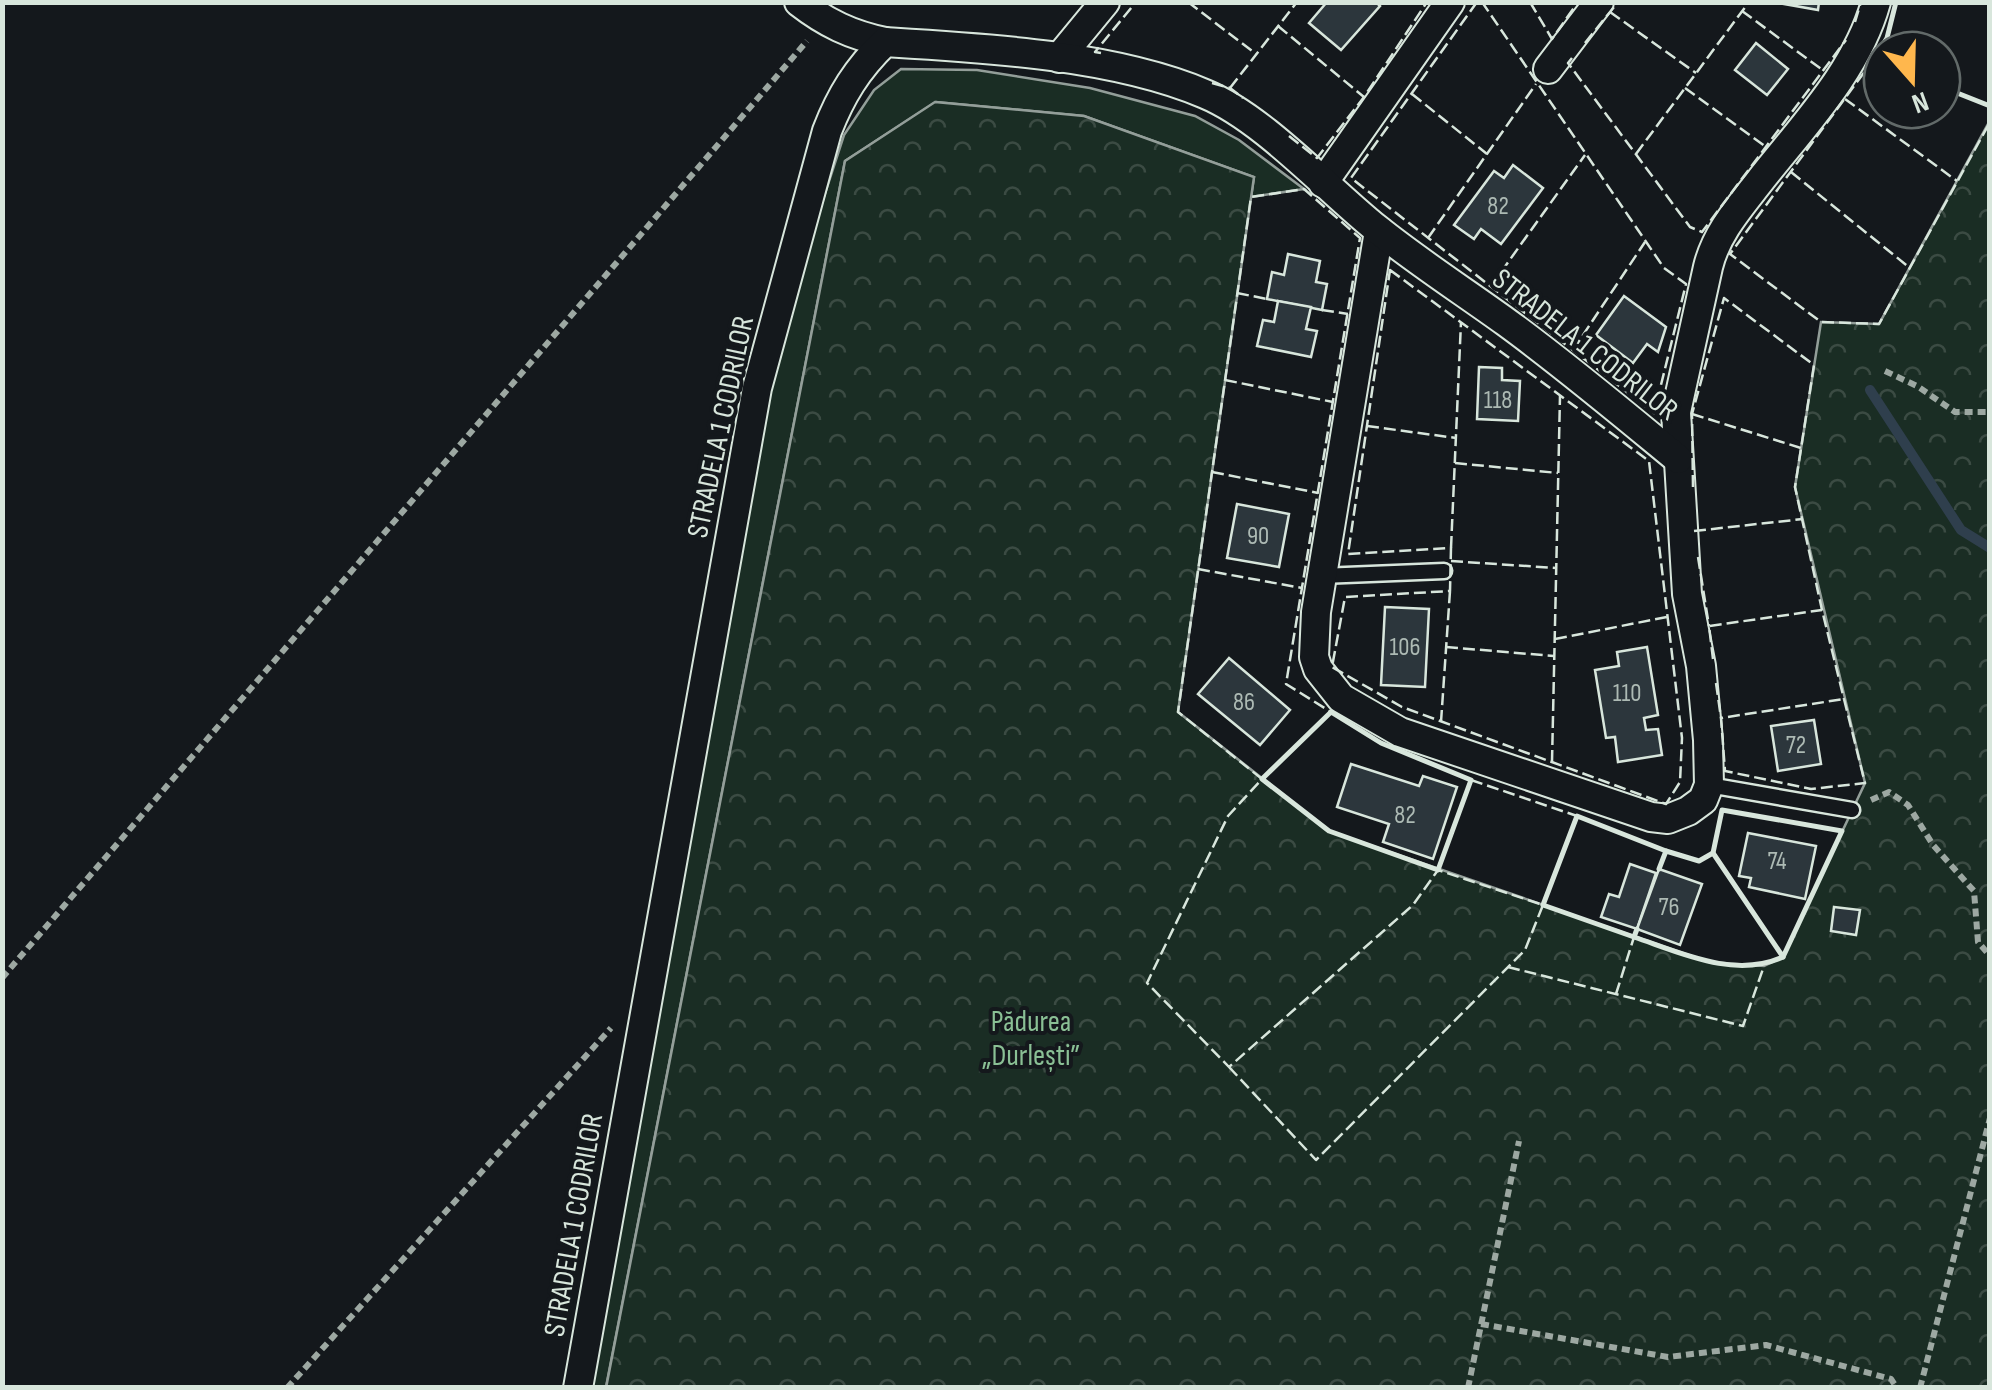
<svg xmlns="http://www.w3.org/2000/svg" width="1992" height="1390" font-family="'Sofia Sans Condensed',sans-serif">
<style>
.grass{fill:#1a2d24;stroke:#939e99;stroke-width:2.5}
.forest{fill:url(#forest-crowns);stroke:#939e99;stroke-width:2.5}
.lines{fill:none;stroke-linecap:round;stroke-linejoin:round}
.stream{stroke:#2f3f4d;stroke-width:10}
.building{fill:#2c363c;stroke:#d8e6dc;stroke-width:2.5}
.lane-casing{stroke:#d8e6dc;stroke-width:19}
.street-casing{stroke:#d8e6dc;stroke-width:32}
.path{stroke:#9da8a2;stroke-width:6;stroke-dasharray:8 5;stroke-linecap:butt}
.lane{stroke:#14181c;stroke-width:14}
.street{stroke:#14181c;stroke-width:28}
.fence{stroke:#d8e6dc;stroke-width:2.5;stroke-dasharray:12 5;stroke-linecap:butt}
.wall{stroke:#d8e6dc;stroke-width:5}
.labels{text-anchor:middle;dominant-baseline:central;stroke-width:8;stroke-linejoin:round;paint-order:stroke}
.number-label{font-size:25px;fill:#adbab4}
.street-label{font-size:30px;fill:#d8e6dc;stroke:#14181c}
.park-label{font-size:30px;fill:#8ac095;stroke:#14181c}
</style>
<defs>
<pattern id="forest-crowns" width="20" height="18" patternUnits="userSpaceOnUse" patternTransform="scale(2.5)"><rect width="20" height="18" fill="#1a2d24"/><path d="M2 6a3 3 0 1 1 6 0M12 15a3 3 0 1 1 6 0" fill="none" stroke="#3b4b43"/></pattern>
</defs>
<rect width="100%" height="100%" fill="#14181c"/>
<path class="grass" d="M 901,69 L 977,70 L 1090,88 L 1195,116 L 1239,140 L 1304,189 L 1251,197 L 1254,177 L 1084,116 L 936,102 L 845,161 L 606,1387 L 591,1388 L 773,354 L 844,135 L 874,90 Z"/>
<path class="forest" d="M 935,102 L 1084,116 L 1254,177 L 1178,712 L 1329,831 L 1709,962 L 1764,966 L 1783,957 L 1865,783 L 1795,487 L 1821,322 L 1879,324 L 1989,122 L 1989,1387 L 606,1388 L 845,161 Z"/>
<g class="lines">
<path class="stream" d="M 1870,390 L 1961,530 L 1990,548"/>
</g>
<g class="building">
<path d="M 1327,2 L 1376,2 L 1380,6 L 1341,50 L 1309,23 Z"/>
<path d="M 1773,2 L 1819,2 L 1818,10 Z"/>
<path d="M 1756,43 L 1788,69 L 1767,95 L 1735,70 Z"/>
<path d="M 1513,165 L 1543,188 L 1501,244 L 1481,229 L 1474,239 L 1454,225 L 1494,171 L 1504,178 Z"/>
<path d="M 1288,254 L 1320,261 L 1316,282 L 1327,284 L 1322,310 L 1267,299 L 1272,272 L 1284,275 Z"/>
<path d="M 1624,296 L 1666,327 L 1658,352 L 1647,344 L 1633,363 L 1596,335 Z"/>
<path d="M 1278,301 L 1311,307 L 1306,329 L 1317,331 L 1311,357 L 1257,346 L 1263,320 L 1274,322 Z"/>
<path d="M 1479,367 L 1502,368 L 1502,380 L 1520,381 L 1518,421 L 1477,419 Z"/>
<path d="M 1237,504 L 1289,514 L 1279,567 L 1227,558 Z"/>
<path d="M 1385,607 L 1429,609 L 1425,687 L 1381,685 Z"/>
<path d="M 1647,647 L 1658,715 L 1644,718 L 1646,730 L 1658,729 L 1662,755 L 1618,762 L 1615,737 L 1606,738 L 1595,670 L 1619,666 L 1617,652 Z"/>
<path d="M 1229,658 L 1290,710 L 1260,745 L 1198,694 Z"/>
<path d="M 1814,720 L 1821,764 L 1778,771 L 1771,726 Z"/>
<path d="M 1351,764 L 1419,786 L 1423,776 L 1457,787 L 1433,859 L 1383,842 L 1389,824 L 1337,807 Z"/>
<path d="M 1748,833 L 1816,846 L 1805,899 L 1749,887 L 1751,878 L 1739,876 Z"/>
<path d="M 1630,864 L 1656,873 L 1637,929 L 1601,917 L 1609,894 L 1619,897 Z"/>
<path d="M 1659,869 L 1702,884 L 1680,945 L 1637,929 Z"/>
<path d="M 1834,907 L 1860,910 L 1856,935 L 1831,931 Z"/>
</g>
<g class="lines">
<defs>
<g id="lane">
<path d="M 1321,576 L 1444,571"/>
<path d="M 1709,785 L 1852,810"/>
</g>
<g id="street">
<path d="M 799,2 C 826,23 851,35 885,42"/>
<path d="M 1059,58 L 1105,2"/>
<path d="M 1548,69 L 1599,2"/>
<path d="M 1323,183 L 1450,2"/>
<path d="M 1379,231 L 1316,612 L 1314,657 L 1318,669 L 1341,698 L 1400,732 L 1651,817 L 1668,819 L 1688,811 L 1703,800 L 1709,785 L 1708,740 L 1701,666 L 1687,594 L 1676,412 L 1708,267 C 1716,234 1738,209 1759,182 C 1802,127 1857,71 1876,2"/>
<path d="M 578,1388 L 757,388 L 827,131 C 841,95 857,69 885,42 C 984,48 1114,55 1205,94 C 1263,118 1326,188 1377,229 C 1418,262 1463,291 1506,322 C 1565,365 1621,412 1678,459"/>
</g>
</defs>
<use href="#lane" class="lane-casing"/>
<use href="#street" class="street-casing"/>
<g class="path">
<path d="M 1885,371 L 1917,386 L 1955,412 L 1990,412"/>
<path d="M 1871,800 L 1889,792 L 1908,805 L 1933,845 L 1974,891 L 1978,942 L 1990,956"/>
<path d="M 2,978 L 807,41"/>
<path d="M 1481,1324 L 1668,1357 L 1766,1345 L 1891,1379 L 1897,1388"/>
<path d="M 287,1388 L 611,1028"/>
<path d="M 1468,1388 L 1519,1141"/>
<path d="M 1920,1388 L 1990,1118"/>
</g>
<use href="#lane" class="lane"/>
<use href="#street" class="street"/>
<g class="fence">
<path d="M 1188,2 L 1256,54"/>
<path d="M 1477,2 L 1351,178 L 1654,413 L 1686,284 L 1664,268 L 1482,2"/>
<path d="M 1530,2 L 1552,39 L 1578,2"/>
<path d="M 1742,11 L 1824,71"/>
<path d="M 1610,12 L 1696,73"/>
<path d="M 1855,22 L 1861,2"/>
<path d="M 1278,26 L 1364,97"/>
<path d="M 1585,43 L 1618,2"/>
<path d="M 1101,53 L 1095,52 L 1136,2"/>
<path d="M 1572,58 L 1568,63 L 1690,227 L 1702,232 L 1846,40"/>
<path d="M 1874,59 L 1730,254 L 1821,322 L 1879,324 L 1990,122"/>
<path d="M 1212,83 L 1230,88 L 1243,98"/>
<path d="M 1230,88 L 1297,2"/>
<path d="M 1685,88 L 1766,147"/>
<path d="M 1412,94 L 1487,154"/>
<path d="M 1845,99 L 1957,181"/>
<path d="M 1289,136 L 1317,158 L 1364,97 L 1427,2"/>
<path d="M 1636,154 L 1749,2"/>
<path d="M 1791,172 L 1910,268"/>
<path d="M 1428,238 L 1536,84"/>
<path d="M 1390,270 L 1649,461 L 1682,738 L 1680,782 L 1666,804 L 1402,707 L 1332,667 L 1345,597 L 1450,591 L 1451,548 L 1348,554 Z"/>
<path d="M 1491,286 L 1585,155"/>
<path d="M 1237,293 L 1267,299"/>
<path d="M 1322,310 L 1348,314"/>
<path d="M 1573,350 L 1645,242"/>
<path d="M 1225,380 L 1333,402"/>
<path d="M 1692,414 L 1801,448"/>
<path d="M 1367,426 L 1456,438"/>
<path d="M 1455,463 L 1558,473"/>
<path d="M 1212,472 L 1318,493"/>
<path d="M 1693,487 L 1692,414 L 1724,298 L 1814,365 L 1795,487 L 1822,610"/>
<path d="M 1694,531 L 1803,519"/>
<path d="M 1451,548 L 1461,322"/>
<path d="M 1698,557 L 1709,626"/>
<path d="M 1451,561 L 1556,568"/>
<path d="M 1198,569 L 1302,588"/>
<path d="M 1555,639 L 1667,617"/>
<path d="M 1446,647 L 1554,656"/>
<path d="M 1713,659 L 1709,626 L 1822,610 L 1844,699"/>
<path d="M 1716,683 L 1721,718"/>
<path d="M 1844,699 L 1865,783 L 1811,789 L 1725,771 L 1721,718 Z"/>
<path d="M 1441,722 L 1450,591"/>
<path d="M 1552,762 L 1560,396"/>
<path d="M 1471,780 L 1577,816"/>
<path d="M 1508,967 L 1743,1026 L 1764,966"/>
<path d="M 1616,994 L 1634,937"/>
<path d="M 1229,1067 L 1316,1160 L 1525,950 L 1543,905 L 1438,870 L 1413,905 L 1229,1067 L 1147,983 L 1228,816 L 1262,779 L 1178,712 L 1251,197 L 1304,189 L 1360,238 L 1286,684 L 1331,712"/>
</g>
<g class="wall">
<path d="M 1882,62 L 1874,59 L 1887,38 L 1896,2"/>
<path d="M 1942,87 L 1990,106"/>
<path d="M 1331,712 L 1381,743 L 1471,780 L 1438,870 L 1329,831 L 1262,779 Z"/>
<path d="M 1722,810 L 1842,831 L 1783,957 L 1713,853 Z"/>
<path d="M 1659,869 L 1666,851 L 1699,861 L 1713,853"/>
<path d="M 1637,929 L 1634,937 C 1681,953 1735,979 1783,957"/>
<path d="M 1634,937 L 1543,905 L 1577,816 L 1666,851"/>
</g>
</g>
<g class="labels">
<g class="number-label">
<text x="1498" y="206">82</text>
<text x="1498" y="400">118</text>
<text x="1258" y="536">90</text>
<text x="1405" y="647">106</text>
<text x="1627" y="693">110</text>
<text x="1244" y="702">86</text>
<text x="1796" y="745">72</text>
<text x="1405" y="815">82</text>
<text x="1777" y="861">74</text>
<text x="1669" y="907">76</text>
</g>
<g class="street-label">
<text transform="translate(1585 345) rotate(38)">STRADELA 1 CODRILOR</text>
<text transform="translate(721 427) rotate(-78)">STRADELA 1 CODRILOR</text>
<text transform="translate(574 1225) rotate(-80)">STRADELA 1 CODRILOR</text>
</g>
<g class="park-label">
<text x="1031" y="1022">Pădurea<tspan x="1031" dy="34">„Durlești”</tspan></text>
</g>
</g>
<rect width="1992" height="1390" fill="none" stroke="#d8e6dc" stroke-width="10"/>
<g transform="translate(1912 80) rotate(160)"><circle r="48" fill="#14181c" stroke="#626a69" stroke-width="2.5"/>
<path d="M0-8L18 38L0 25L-18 38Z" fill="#ffb74d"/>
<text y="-15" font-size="28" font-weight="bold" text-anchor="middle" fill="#d8e6dc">N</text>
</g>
</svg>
